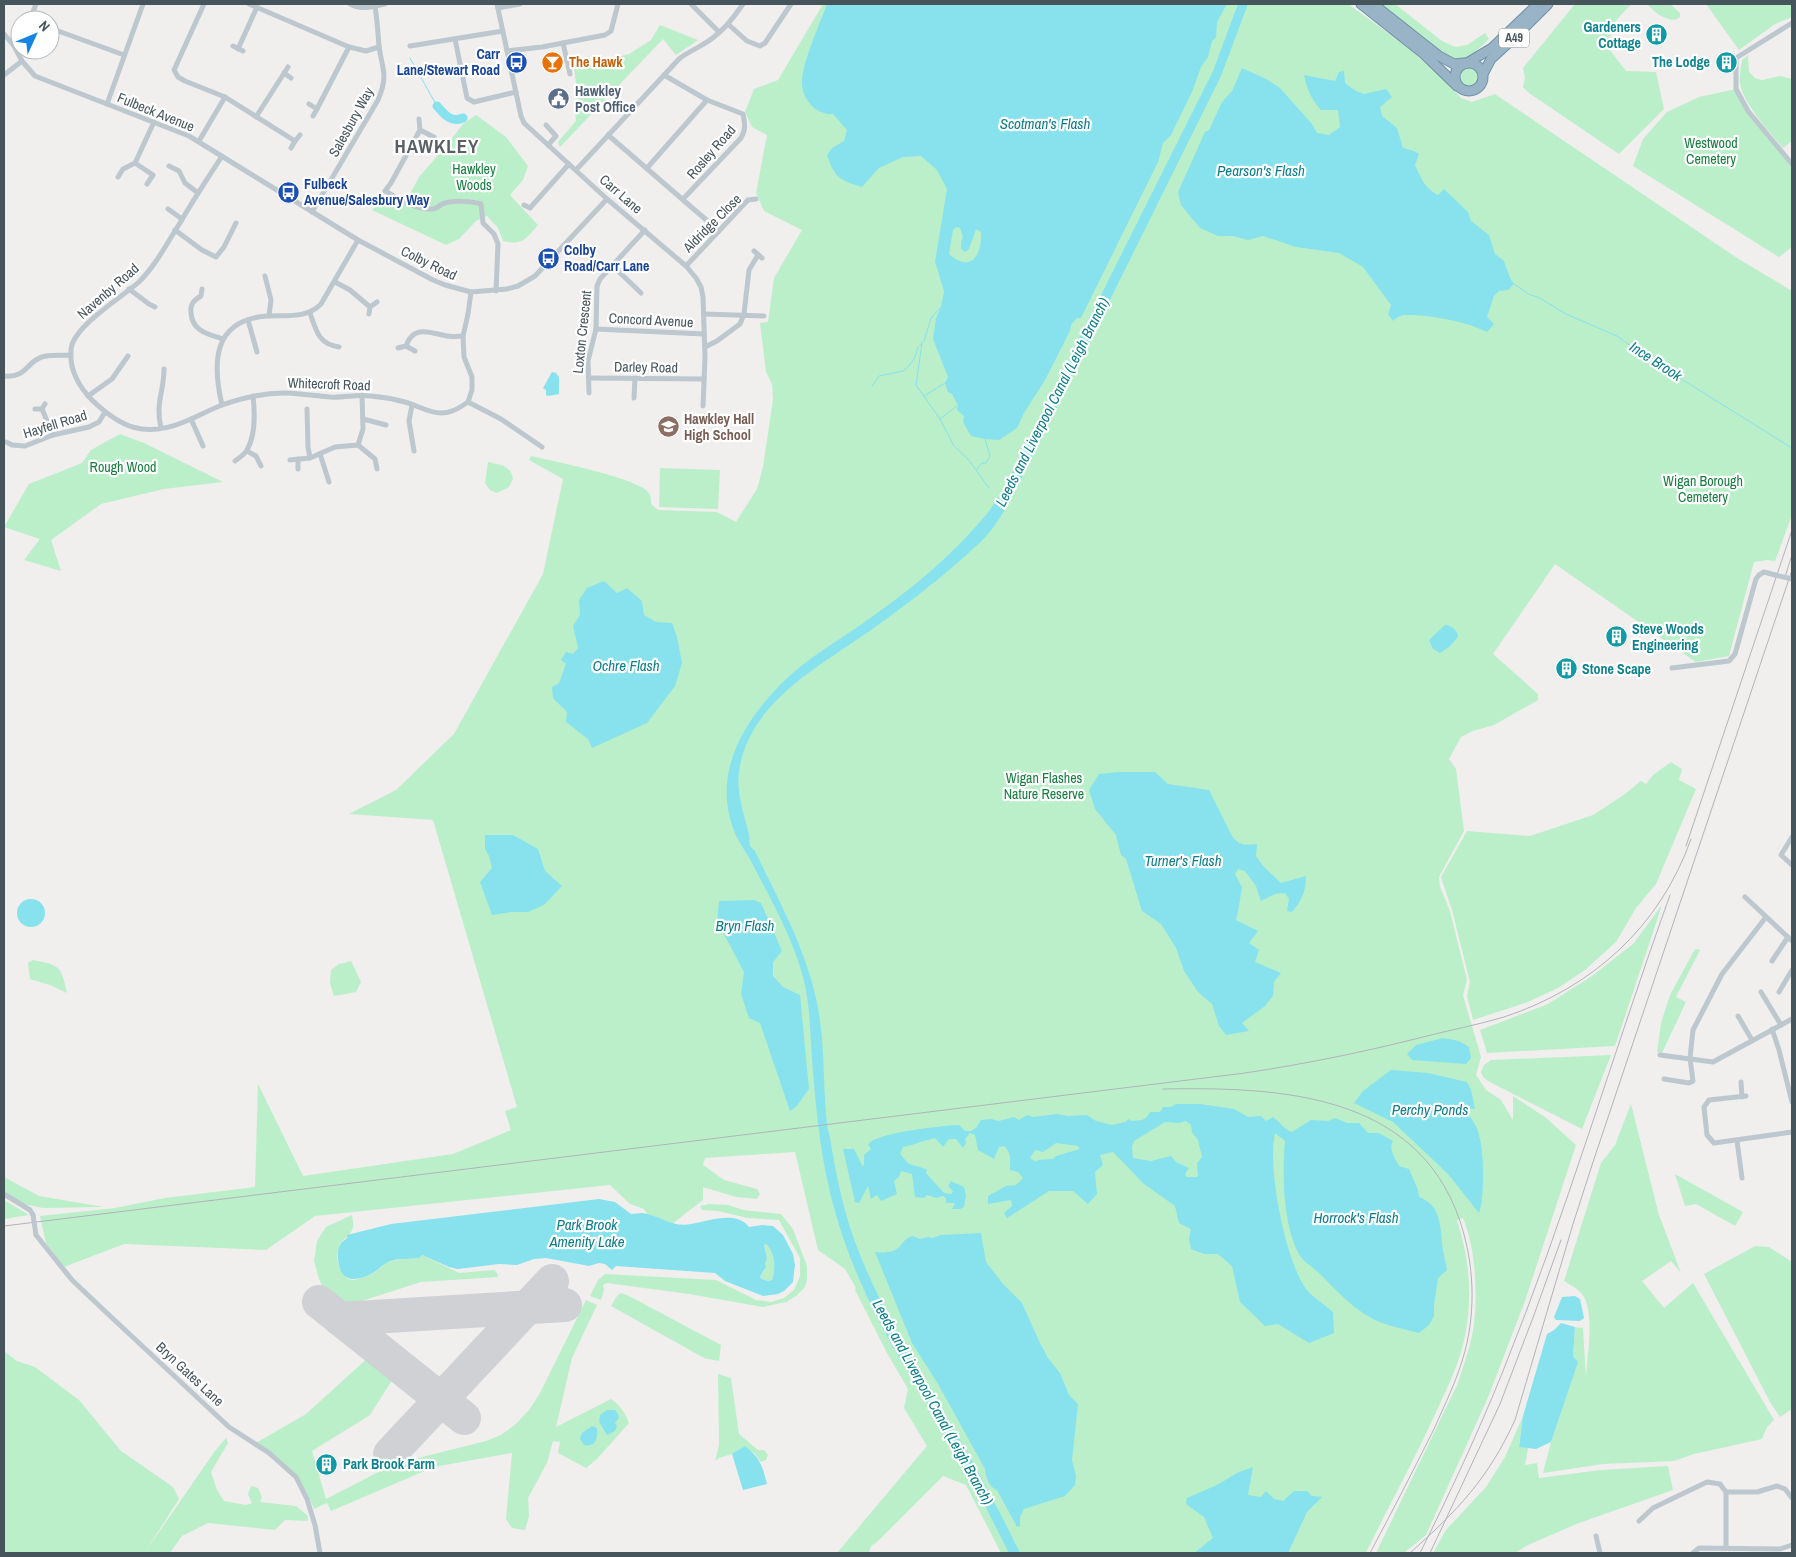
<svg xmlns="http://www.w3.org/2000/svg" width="1796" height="1557" font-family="'Archivo Narrow',sans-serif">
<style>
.green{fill:#bbefca}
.water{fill:#87e2ed;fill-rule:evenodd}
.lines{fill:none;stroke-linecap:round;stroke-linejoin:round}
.stream{stroke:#87e2ed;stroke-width:1}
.river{stroke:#87e2ed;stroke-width:9}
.runway{stroke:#d0d1d4;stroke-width:34}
.trunk-casing{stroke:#7091aa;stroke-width:11}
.minor{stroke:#bcc7ce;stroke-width:5}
.trunk{stroke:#99b4c6;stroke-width:9}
.rail{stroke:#b0b4b9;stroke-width:1}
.minor-bridge{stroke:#bcc7ce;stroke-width:5}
.labels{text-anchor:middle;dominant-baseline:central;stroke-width:4.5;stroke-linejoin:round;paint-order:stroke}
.shield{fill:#fff;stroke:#7e878d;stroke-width:1}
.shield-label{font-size:12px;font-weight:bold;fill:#46545c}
.culture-label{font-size:14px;font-weight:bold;fill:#0d838f;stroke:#fff;text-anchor:start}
.transit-label{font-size:14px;font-weight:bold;fill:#164399;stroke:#fff;text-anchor:start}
.food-label{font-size:14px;font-weight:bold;fill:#c56008;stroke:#fff;text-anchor:start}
.service-label{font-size:14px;font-weight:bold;fill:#4e5e75;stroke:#fff;text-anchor:start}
.street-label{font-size:14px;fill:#46545c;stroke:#fff}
.park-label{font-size:14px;fill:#157e3f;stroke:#fff}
.education-label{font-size:14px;font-weight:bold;fill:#785e54;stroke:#fff;text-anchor:start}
.water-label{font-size:15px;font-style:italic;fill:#0b7e8c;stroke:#fff}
.district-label{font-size:19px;font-weight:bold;letter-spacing:1px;fill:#5a5f63;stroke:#fff}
</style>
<rect width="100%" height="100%" fill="#f1eeee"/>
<g class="green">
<path d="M 823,4 L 1348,4 L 1402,43 L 1443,78 L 1461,98 L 1472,102 L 1495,94 L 1737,258 L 1792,291 L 1792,515 L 1775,561 L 1767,560 L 1754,562 L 1729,656 L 1696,662 L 1555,564 L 1493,654 L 1538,694 L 1538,700 L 1494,725 L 1473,731 L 1461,737 L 1449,759 L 1456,769 L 1464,831 L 1439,877 L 1440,887 L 1450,911 L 1467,980 L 1463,995 L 1481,1057 L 1476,1075 L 1486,1090 L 1501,1100 L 1513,1120 L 1513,1096 L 1545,1117 L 1576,1145 L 1525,1301 L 1489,1395 L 1426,1535 L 1404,1553 L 1376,1553 L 1458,1383 C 1464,1363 1472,1343 1474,1323 C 1478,1291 1475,1247 1463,1218 L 1457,1220 C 1469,1257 1473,1297 1465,1336 C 1460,1362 1448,1386 1437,1410 C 1415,1459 1389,1505 1366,1553 L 1001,1553 L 966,1485 L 943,1476 L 877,1542 L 871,1546 L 869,1553 L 837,1553 L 927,1446 L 904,1408 L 908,1389 L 887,1353 L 855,1290 L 856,1288 L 845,1269 L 818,1250 L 795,1152 L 705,1158 L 703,1165 L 724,1180 L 757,1189 L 760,1194 L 757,1199 L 736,1197 L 703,1187 L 703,1200 L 672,1224 L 648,1215 L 644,1209 L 630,1204 L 610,1185 L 315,1216 L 266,1250 L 124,1244 L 64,1267 L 46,1243 L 40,1216 L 115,1208 L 165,1198 L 255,1187 L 258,1084 L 303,1176 L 453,1154 L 511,1130 L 505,1111 L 517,1107 L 433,820 L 349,814 L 396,790 L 454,734 L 543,574 L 563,479 L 529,460 L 531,456 C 552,461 639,478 649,493 C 651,496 651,501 651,504 L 658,510 L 717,512 L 736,522 L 757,489 L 763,467 L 773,399 L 772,384 L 766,372 L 760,323 L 768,322 L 774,278 L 802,230 L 764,211 L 756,193 L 767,135 L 752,127 L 745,112 L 754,89 L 778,80 Z"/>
<path d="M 1378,4 L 1395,4 L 1442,41 L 1455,47 L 1467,45 L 1485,33 L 1489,39 C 1473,54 1464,67 1442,55 Z"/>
<path d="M 1575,4 L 1632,4 C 1614,21 1611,24 1609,49 L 1626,71 L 1656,72 L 1664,109 L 1619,154 L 1529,93 L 1523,87 L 1525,78 L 1523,68 Z"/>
<path d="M 1647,4 L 1670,4 L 1680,13 L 1680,17 L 1675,20 C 1662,19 1656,13 1647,4 Z"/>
<path d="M 1706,4 L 1792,4 L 1792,17 L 1775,24 L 1739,50 Z"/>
<path d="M 660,25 L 698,40 L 676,55 L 663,39 L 560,147 L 558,142 L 576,121 L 574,101 L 578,99 L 574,68 L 629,54 L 651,40 Z"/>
<path d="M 1748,55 L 1749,72 L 1755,78 L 1762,80 L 1780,76 L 1792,79 L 1792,141 L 1783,148 C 1771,134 1745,105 1741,87 C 1738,78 1741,69 1742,60 Z"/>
<circle cx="1469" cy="77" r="11"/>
<path d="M 1736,89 L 1748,111 L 1792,164 L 1792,247 L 1779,257 L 1633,166 L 1643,139 L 1667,112 L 1699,97 Z"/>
<path d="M 476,115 L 506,137 L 528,166 L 523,180 L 510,195 L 538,225 C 527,238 522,246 503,241 L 498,228 L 487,216 L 476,221 L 459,239 L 446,245 L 372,210 L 382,197 L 404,205 L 419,177 L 446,146 L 463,124 Z"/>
<path d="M 120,434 L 144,443 L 223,482 L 164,489 L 101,504 L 51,540 L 61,571 L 24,560 L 40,539 L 4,527 L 29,484 L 82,463 L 91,450 Z"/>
<path d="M 488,462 C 500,465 511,465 513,479 L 509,487 L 497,493 L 490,490 L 485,483 Z"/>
<path d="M 660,468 L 720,470 L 718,509 L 659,507 Z"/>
<path d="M 1671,762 L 1682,769 L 1679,780 L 1696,789 L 1656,884 L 1636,908 L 1616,942 L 1585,970 L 1558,988 L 1528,1002 L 1473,1020 L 1467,996 L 1470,982 L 1452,910 L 1441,877 L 1467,831 L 1530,836 L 1593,815 L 1625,794 L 1641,781 L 1646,784 L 1653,775 Z"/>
<path d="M 1662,905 L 1615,1046 L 1487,1053 L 1480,1030 L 1548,1004 L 1592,976 L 1633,944 Z"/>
<path d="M 1695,949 L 1700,950 L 1676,997 L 1686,1002 L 1662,1053 L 1657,1052 L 1661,1023 L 1670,995 Z"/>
<path d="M 33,960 C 60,965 61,966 67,993 L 50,985 L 30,979 L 28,963 Z"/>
<path d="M 351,961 L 361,982 L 356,992 L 334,996 L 330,983 L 331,970 L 339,964 Z"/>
<path d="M 1611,1055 L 1582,1129 L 1488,1081 L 1483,1077 L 1481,1072 L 1484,1065 L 1491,1060 Z"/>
<path d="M 1631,1104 L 1659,1215 L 1681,1273 L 1671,1261 L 1642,1281 L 1664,1308 L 1693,1283 L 1774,1420 L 1767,1427 L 1762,1439 L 1694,1454 L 1674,1461 L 1603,1464 L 1543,1473 L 1551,1442 L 1577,1362 L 1573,1356 L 1575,1327 L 1583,1328 L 1586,1378 C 1587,1356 1594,1319 1585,1299 C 1581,1290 1572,1286 1564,1281 L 1601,1163 L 1615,1145 Z"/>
<path d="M 1675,1174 L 1743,1212 L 1735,1226 L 1696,1204 L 1685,1206 Z"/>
<path d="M 4,1177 L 39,1196 L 104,1207 L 43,1208 L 23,1204 L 4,1191 Z"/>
<path d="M 4,1200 L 29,1215 L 4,1219 Z"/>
<path d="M 709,1204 L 729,1205 L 743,1210 L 781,1214 L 793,1229 L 807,1266 L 807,1280 L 805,1287 L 796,1296 L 786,1302 L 763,1307 L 689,1294 L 607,1283 L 603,1285 L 604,1290 L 601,1300 L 590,1296 L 598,1280 L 605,1274 L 716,1280 L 756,1300 L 771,1302 L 784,1298 L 794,1290 L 800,1276 L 800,1258 L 779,1220 L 748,1218 L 718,1211 L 702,1210 L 700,1206 Z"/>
<path d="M 352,1215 C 352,1218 354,1223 353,1227 C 352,1234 345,1237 341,1243 C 334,1254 337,1271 348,1279 L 355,1280 L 364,1277 L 374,1273 L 388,1262 L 422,1255 L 459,1273 L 494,1270 L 497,1273 L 498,1277 L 421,1282 L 343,1307 L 328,1298 L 319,1279 L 314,1261 L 317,1241 L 326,1227 Z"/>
<path d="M 766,1244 C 775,1253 776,1268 772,1280 L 768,1281 L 762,1279 L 760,1277 L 765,1270 L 765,1264 L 767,1258 L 764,1245 Z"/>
<path d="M 1755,1246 L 1769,1247 L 1792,1262 L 1792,1409 L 1780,1417 L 1770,1402 L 1704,1274 Z"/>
<path d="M 621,1293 L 629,1296 L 721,1345 L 719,1361 L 704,1358 L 611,1306 L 617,1296 Z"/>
<path d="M 586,1300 L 597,1305 L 572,1358 L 556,1427 L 611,1399 C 621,1406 625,1413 629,1423 L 597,1459 L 586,1468 L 558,1453 L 560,1442 L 553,1441 L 547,1463 L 528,1498 L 529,1516 L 525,1530 L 512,1528 L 506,1519 L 512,1453 L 434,1467 L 331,1511 L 327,1503 L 314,1509 C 301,1475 283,1464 256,1443 L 306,1414 L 371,1355 L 396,1374 L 370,1415 L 312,1451 L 326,1499 L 394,1464 L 486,1441 L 501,1435 L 516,1424 L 529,1410 L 540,1393 Z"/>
<path d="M 4,1351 L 17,1361 L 35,1367 L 79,1400 L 121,1451 L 173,1487 L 179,1499 L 145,1552 L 215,1451 L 226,1438 L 228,1443 L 211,1472 L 217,1490 L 224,1501 L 246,1505 L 252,1503 L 248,1494 L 251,1486 L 258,1488 L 262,1497 L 260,1502 L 296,1506 L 308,1516 L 308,1521 L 285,1520 L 275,1530 L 208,1523 L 182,1536 L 170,1553 L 4,1553 Z"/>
<path d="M 718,1374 L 731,1378 L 739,1434 L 758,1450 L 764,1450 L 768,1455 L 766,1460 L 761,1462 L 755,1454 L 745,1447 L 732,1454 L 719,1458 L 715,1461 L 719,1445 Z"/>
<path d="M 1523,1416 L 1519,1446 L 1528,1448 L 1525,1465 L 1537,1463 L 1539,1478 L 1601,1470 L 1668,1466 L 1673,1490 L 1579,1523 L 1528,1545 L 1515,1553 L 1433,1553 L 1446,1530 L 1486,1487 L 1505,1457 Z"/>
</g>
<g class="water">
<path d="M 827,4 L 1227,4 L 1217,22 L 1216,38 L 1212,41 L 1208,57 L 1201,67 L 1192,92 L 1171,135 L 1163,143 L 1158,162 L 1081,318 L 1077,318 L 1071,325 L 1070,331 L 1045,380 L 1024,413 L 1017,428 L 999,440 L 985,439 L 971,436 L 963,422 L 964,416 L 957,410 L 958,405 L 952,394 L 948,392 L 945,383 L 948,377 L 933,339 L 936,318 L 941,307 L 944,291 L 935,262 L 947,189 L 937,170 L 921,156 L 903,157 L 879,168 L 862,187 C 839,180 835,178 827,155 L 832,148 L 844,141 L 847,130 L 833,114 C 816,115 802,100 802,82 C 802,63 820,23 827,4 ZM 956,227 L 960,228 L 963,237 L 961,242 L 961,249 L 965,252 L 969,249 L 976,229 L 981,232 C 982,254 972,274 949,254 L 953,230 Z"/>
<path d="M 1238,4 L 1248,4 L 1221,76 L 1032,457 L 1017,487 L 1013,488 C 1009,493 1010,499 1007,505 C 1000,520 988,536 975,547 C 945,575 911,601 878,625 C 828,662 757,695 741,761 C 734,788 743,810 749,835 C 750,839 749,843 750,846 L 755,851 C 779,901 806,949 817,1003 C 826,1045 822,1091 828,1131 L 829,1132 C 835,1169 842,1206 855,1242 C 880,1309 918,1369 954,1430 C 978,1470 1000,1512 1020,1553 L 1009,1553 C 989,1514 970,1474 947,1435 C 932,1408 913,1381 897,1354 C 872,1310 850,1264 836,1215 C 821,1164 816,1112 812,1059 C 810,1031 810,1003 803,977 C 792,936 770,898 751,861 C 745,850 737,840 733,828 C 713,773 743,723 780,685 C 805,659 837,642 866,621 C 909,591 951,557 985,516 C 989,512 992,506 996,501 C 1006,488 1008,495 1011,475 L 1213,71 Z"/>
<path d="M 1242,68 L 1266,79 L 1280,88 L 1312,124 L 1317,133 L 1329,135 L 1340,127 L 1338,110 L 1321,110 C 1311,99 1307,89 1304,75 L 1335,81 L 1339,72 L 1344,71 L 1345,83 L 1356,91 L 1364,94 L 1386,89 L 1392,97 L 1380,107 L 1382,116 L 1397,128 L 1403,148 L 1414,151 L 1419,154 L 1415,165 C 1421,178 1425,189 1438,195 L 1444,189 L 1468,212 L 1471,221 L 1489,235 L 1495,254 L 1504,261 L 1510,278 L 1514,284 L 1508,290 L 1499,291 L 1494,296 L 1487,317 L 1494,324 L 1487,332 C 1466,321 1427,314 1403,315 C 1399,316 1396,318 1393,321 L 1388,314 L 1391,305 L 1363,267 L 1339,253 L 1296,247 L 1263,236 L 1248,240 L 1233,236 L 1218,236 L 1200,228 L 1181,205 L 1178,192 L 1205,132 L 1209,130 L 1222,102 L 1232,91 Z"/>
<path d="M 552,372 L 556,373 L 559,377 L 559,394 L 548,396 L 546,395 L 546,390 L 543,388 Z"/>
<path d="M 604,581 L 617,593 L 627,588 L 642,601 L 644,615 L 656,622 L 672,623 L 677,637 L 682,663 L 675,686 L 647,723 L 592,748 L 588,739 L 566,722 L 567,712 L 553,698 L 552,687 L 559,683 L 566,664 L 561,660 L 566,652 L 573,654 L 578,648 L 573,626 L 580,615 L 579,600 L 587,588 Z"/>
<path d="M 1445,625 C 1451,625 1458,631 1458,637 L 1449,647 L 1440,653 L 1433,649 L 1429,640 Z"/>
<path d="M 1118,772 L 1155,772 L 1168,784 L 1209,790 L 1232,836 C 1239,846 1245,845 1257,844 L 1256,856 L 1263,866 L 1281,883 L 1306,876 C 1306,891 1302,900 1292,912 L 1287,911 L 1289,899 L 1285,893 L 1275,894 L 1261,901 L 1256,886 L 1245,871 L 1238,869 L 1235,874 L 1242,887 L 1238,912 L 1236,920 L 1258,931 L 1249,943 L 1259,950 L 1255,962 L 1281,973 L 1274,982 L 1273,996 L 1265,1006 L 1242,1023 L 1249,1031 L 1226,1035 L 1219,1026 L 1212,1004 L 1198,992 L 1184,971 L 1176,948 L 1161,924 L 1142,911 L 1126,859 L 1121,855 L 1116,835 L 1095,809 L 1089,790 L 1099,774 Z"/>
<path d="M 485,835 L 513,835 L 538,849 L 545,871 L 562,886 L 544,905 L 528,912 L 511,912 L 492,915 L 480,882 L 492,868 L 489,856 L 485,849 Z"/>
<circle cx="31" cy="913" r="14"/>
<path d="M 754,900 L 761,903 L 782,951 L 773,962 L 773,976 L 783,987 L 800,995 L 809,1089 L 796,1107 L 790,1111 L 760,1023 L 749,1018 L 741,994 L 744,972 L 717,921 L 719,901 Z"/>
<path d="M 1443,1038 L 1459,1041 L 1469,1047 L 1471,1058 L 1466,1064 L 1412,1060 L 1407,1054 L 1416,1045 Z"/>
<path d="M 1391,1070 L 1428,1073 L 1467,1082 L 1471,1090 L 1475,1109 L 1465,1108 L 1465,1112 C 1471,1117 1477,1126 1479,1135 C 1484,1153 1485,1195 1479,1213 L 1448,1174 L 1393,1122 L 1354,1103 L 1363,1091 Z"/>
<path d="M 1176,1104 L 1200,1104 L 1234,1109 L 1248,1117 L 1261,1116 L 1266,1121 L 1273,1117 C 1281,1123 1282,1128 1292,1132 L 1311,1120 L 1328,1121 L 1335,1118 L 1347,1123 L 1359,1123 L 1368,1133 L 1379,1133 L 1393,1141 C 1388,1149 1395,1158 1399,1166 L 1409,1169 L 1418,1190 L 1419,1197 C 1443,1206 1440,1230 1443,1250 C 1444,1257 1446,1263 1447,1270 L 1438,1278 L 1434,1305 L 1434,1316 L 1429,1325 L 1419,1333 C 1404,1329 1383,1325 1371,1318 C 1351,1307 1335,1289 1319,1273 C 1313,1267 1303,1262 1299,1254 C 1283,1225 1282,1174 1285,1141 L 1275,1133 C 1267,1168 1285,1256 1304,1286 C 1309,1295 1325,1305 1333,1312 L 1334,1333 L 1309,1343 L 1278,1324 L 1265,1326 L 1240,1302 L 1232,1266 L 1218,1254 L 1204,1254 L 1191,1249 L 1189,1239 L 1191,1229 L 1179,1223 L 1175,1206 L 1144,1184 L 1113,1152 L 1100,1155 L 1103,1165 L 1095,1172 L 1097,1194 L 1088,1204 L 1073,1191 L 1049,1191 L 1007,1218 L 1004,1213 L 1012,1206 L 1011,1200 L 988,1204 L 988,1196 L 1006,1186 L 1016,1185 L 1023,1178 L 1018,1172 L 1010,1170 C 1010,1160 1012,1153 1004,1146 L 999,1147 L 994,1159 L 978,1150 L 975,1135 L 970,1133 L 965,1139 L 966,1143 L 963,1148 L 956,1139 L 949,1139 L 943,1147 L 935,1138 C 924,1140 915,1145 903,1147 L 900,1154 L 909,1164 L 923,1168 L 927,1170 L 926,1173 L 944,1193 L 951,1194 L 953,1191 L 948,1186 L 951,1181 L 964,1187 L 966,1195 L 964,1207 L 960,1209 L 952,1209 L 955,1203 L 946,1203 L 946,1198 L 943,1196 L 936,1198 L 927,1195 L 924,1198 L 915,1197 L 912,1174 L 901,1171 L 899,1177 L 894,1181 L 897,1194 L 881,1201 L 877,1195 L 871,1199 L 868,1186 L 859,1203 L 855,1202 L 843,1149 L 854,1149 L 863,1167 L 864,1164 L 864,1155 L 871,1149 L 868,1144 C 879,1132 941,1126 959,1125 L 965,1131 L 971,1131 L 976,1128 L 981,1120 L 991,1119 L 999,1121 L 1014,1117 L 1019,1120 L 1027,1115 L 1033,1117 L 1057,1114 L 1068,1116 L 1087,1115 L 1096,1121 L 1112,1125 L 1125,1122 L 1129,1119 L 1131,1121 C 1140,1120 1145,1122 1150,1112 L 1160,1112 L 1163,1107 L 1171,1107 ZM 1186,1121 L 1191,1125 L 1192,1132 L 1198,1140 L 1202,1157 L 1197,1163 L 1198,1177 L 1186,1177 L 1185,1174 L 1189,1168 L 1176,1162 L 1171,1156 L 1151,1161 L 1133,1158 L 1132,1147 L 1134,1141 L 1165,1122 L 1179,1123 ZM 1056,1143 L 1078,1146 L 1080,1149 L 1056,1156 L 1053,1159 L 1038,1160 L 1036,1162 L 1030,1158 L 1035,1150 L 1043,1152 Z"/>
<path d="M 599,1199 L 615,1202 L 631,1214 C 635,1214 639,1213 643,1213 C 660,1216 673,1228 691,1224 C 709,1221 736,1210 749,1227 L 762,1225 L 773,1226 L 783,1235 L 793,1254 L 795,1265 L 793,1282 L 784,1291 L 778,1294 L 763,1296 L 725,1281 L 715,1273 L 616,1266 L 612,1270 L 605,1264 L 599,1263 L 589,1266 L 546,1258 L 534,1259 L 517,1265 L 499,1264 L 458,1269 L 449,1267 L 422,1255 L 419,1258 C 409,1259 398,1258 388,1262 C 383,1265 378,1270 373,1273 C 354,1283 339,1282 338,1258 C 337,1248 340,1243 347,1238 L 347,1235 L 391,1224 ZM 766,1244 C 775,1253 776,1268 772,1280 L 768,1281 L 762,1279 L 760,1277 L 766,1267 L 765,1264 L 767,1258 L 764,1245 Z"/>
<path d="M 981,1233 L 986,1262 L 1003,1284 L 1022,1303 L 1039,1341 L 1048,1358 L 1060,1373 L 1069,1395 L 1078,1404 L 1072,1460 L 1076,1476 L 1075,1485 L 1065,1496 L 1024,1509 L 1020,1517 L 1020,1526 L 1017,1527 L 997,1490 C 989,1487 986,1478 985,1469 L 938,1384 L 912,1343 L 875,1252 C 884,1253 895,1253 901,1245 C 905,1240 906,1238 913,1236 L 920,1239 L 928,1237 L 932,1238 L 941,1235 Z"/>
<path d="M 1575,1296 L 1580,1299 L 1584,1318 L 1580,1321 L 1556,1320 L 1554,1317 L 1562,1297 Z"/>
<path d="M 1561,1323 L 1575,1327 L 1573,1356 L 1578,1362 L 1551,1442 L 1536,1449 L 1519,1447 L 1523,1416 L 1547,1334 L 1554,1330 Z"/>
<path d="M 607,1410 L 615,1410 L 618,1414 L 619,1418 L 615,1423 L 617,1426 L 615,1431 L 607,1435 L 599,1422 L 600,1415 Z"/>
<path d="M 592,1426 L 597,1428 C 598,1437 596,1448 584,1445 L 580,1439 L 582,1433 Z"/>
<path d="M 745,1446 C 761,1459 762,1465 767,1484 L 743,1490 L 732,1454 Z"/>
<path d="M 1253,1467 L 1248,1495 L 1261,1497 L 1266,1491 L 1274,1499 L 1283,1501 L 1294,1491 L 1307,1491 L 1312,1496 L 1322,1497 L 1307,1512 L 1288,1553 L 1194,1553 L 1213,1538 L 1204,1517 L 1186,1504 L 1187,1498 L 1219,1484 L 1237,1473 Z"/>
</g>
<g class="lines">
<g class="stream">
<path d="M 410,58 L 437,106"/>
<path d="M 1514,284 L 1530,295 L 1538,297 L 1566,314 L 1617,336 L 1646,357 L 1792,448"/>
<path d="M 922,343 L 916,385 L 940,419 L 954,446 L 968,459 L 989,488"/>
<path d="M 872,386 L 879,376 L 903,371 L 909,366 L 915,357 L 918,347 L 924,341 L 931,318 L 941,307"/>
<path d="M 924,396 L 945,383"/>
<path d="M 940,419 L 958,405"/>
<path d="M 977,470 C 979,465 980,463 986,463 L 990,456 L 985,439"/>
</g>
<path class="river" d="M 437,106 C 445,115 451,123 463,118"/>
<g class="runway">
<path d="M 319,1302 L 464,1418"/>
<path d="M 340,1319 L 565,1305"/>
<path d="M 390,1454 L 552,1281"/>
</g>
<defs>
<g id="trunk">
<path d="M 1361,4 L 1424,54 L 1457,86"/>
<path d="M 1373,4 L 1439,56 L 1454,64 L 1464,63"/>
<circle cx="1469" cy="77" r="14"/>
<path d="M 1467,63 L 1492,48 L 1538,4"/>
<path d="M 1483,74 L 1491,59 L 1515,37 L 1548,4"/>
</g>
</defs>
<use href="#trunk" class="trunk-casing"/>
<g class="minor">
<path d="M 249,4 L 349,47 L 366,51 L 379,47"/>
<path d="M 350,4 C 361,11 374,6 385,4"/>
<path d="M 497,4 L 521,116 L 524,123 L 607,199 L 686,266 L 696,278 L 701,287 L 703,297 L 705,357 L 703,406"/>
<path d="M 691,4 L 719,32"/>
<path d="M 498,8 L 520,4"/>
<path d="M 30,20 L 36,4"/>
<path d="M 1792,23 L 1736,58 L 1736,89 L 1748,111 L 1792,164"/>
<path d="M 729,25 L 747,41 L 760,46 L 765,43 L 791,4"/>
<path d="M 50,28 L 124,55"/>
<path d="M 4,34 L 14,46 L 22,61 L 35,76 L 189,136 L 358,240 L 433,280 L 445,285 L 471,292 L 507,289 L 518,286 L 535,276 L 607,199"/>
<path d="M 455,39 L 467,98 L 474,102 L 516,92"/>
<path d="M 563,43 L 570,74"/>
<path d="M 233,46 L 243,51"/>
<path d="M 410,46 L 503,31"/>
<path d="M 238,49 L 257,7"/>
<path d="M 507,51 L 542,47 L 605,35 L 611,31 L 618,4"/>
<path d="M 284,73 L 291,78"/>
<path d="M 4,75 L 22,61"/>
<path d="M 664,75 L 707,100 L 743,114 C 745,124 746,129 741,138 L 683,199"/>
<path d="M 225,97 L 295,141 L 300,135"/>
<path d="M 107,104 L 143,4"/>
<path d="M 309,104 L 317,109 L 349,47"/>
<path d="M 313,116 L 317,109"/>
<path d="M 256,117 L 288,67"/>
<path d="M 419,119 L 420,130"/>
<path d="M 546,125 L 556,136 L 548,145"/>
<path d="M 608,135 L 719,231"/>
<path d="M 434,137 L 420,130 L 391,183 L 385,191 C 400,199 415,210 432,209 C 436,209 439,206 442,204 C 453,200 471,201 481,204 L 483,223 L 494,234 L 498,244 L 496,291"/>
<path d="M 199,141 L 225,97 L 185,81 L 178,77 L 174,70 L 204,4"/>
<path d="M 291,148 L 295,141"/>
<path d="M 222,156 C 208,178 193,200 180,223 C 167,243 156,265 139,282 C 122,297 72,327 71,350 C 69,369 79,387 92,400 C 121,428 145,438 184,422 C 197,417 209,410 222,405 C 247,396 274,391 300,394 C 310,395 320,396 330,397 C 344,398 357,394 371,396 C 382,397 394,399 405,402 C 416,405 429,413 441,413 C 452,413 459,408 468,402 L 472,390 L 472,377 L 464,357 L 463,336 L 468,314 L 471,292"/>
<path d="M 169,166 L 179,171 L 185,183 L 198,193"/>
<path d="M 647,168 L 707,100"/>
<path d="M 576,170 L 679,59 C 686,53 694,50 702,45 C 720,35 732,20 743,4"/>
<path d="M 118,177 L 123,169 L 135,163"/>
<path d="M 147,184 L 153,175 L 135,163 L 154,122"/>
<path d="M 524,205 L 530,208 L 569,164"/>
<path d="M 168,209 L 182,219"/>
<path d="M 312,212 L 378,100 C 389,74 382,70 379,46 C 378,32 377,19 375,6"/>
<path d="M 175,230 L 202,250 L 216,257 L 224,247 L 236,223"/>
<path d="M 754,251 L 762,258"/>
<path d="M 613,266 L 641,293"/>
<path d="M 686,266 L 748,200 L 756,199"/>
<path d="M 265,276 L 271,300 L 269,316"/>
<path d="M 335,282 L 350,290 L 370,307"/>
<path d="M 129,289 L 149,304 L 155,307"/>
<path d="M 202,289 L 201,296 C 194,300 190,304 191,313 C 192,331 208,334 223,339"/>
<path d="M 310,313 C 316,330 318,344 339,347"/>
<path d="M 369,314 L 370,307 L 377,302"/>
<path d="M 704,314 L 764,316"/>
<path d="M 248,320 L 257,352"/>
<path d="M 596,329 L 704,334"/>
<path d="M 406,346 C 413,324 431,333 447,336 C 452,337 458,336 463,336"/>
<path d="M 705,347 L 717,341 L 740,324 L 744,314 L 749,270 L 758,255"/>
<path d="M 398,348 L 406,346 L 415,351"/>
<path d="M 4,376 C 27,378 26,362 42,357 C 50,354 62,356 71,355"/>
<path d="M 589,378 L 704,379"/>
<path d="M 589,393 L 588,361 L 596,329 L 597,286 L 600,279 L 645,230"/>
<path d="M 88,396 L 112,379 L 128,356"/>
<path d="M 634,398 L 635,378"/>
<path d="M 468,402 L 501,419 L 542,447"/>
<path d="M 222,405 C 212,362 213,320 267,316 C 287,315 306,319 321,304 L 358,240"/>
<path d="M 412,405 L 409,421 L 414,451"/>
<path d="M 35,409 L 42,409 L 45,404"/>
<path d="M 42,409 L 53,435"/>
<path d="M 307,409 L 308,447 L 310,458"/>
<path d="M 191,419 L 203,446"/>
<path d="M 363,419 L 386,425"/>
<path d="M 161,428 C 155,403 164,392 164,369"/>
<path d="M 6,442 L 12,445 L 25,446 L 53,435 L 89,427 L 99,422 L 105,412"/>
<path d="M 358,445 L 375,459 L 377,469"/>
<path d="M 247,451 L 256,456 L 261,466"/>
<path d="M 320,454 L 329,482"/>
<path d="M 298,459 L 298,469"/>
<path d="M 290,460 L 310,458 L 335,447 L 358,445 L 363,429 L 362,395"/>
<path d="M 235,461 C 239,458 245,454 247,450 C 256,434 255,413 253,396"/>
<path d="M 1672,668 L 1729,661 L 1735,654 L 1756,579 L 1759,575 L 1764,572 L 1775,575"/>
<path d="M 1792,837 L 1781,855 L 1792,865"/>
<path d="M 1745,897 L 1792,941"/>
<path d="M 1772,961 L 1788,937"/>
<path d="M 1761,992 L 1781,1025"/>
<path d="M 1779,992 L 1792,970"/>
<path d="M 1738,1016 L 1752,1040"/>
<path d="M 1772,1029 L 1779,1050 L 1792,1102"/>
<path d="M 1660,1055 L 1713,1062 L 1792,1019"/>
<path d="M 1664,1079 L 1689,1083 L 1693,1081 L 1690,1058 L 1693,1030 L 1722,974 L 1766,917"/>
<path d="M 1741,1082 L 1742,1097"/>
<path d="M 1746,1096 L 1709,1100 L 1704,1107 L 1707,1135 L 1714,1143 L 1792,1132"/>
<path d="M 1737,1141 L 1742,1178"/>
<path d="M 4,1194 L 30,1210 L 33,1215"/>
<path d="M 36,1235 L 72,1280 L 109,1315 L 229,1427 L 269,1453 L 296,1477 L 307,1499 L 315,1525 L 320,1553"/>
<path d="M 1639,1521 L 1653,1508 L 1707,1482 L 1720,1484 L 1726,1492 L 1757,1492 L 1777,1486 L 1785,1489 L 1792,1498"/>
<path d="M 1596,1536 L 1600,1553"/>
<path d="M 1726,1547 L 1726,1492"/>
<path d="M 1693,1553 L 1699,1548 L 1780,1549 L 1792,1545"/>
</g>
<use href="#trunk" class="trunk"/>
<g class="rail">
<path d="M 1785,577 L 1792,555"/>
<path d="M 1686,846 L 1792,530"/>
<path d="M 1163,1089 C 1278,1087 1416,1092 1460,1221 C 1474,1263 1476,1309 1465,1351 C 1458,1378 1445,1404 1434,1429 C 1413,1471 1392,1512 1370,1553"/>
<path d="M 4,1226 L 1245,1073 C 1305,1064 1364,1052 1423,1037 C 1450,1030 1477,1025 1504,1017 C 1592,988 1660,927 1691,839"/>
<path d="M 1410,1553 C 1458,1510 1488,1479 1515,1420 L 1573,1224 L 1593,1162 L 1792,570"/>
<path d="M 1420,1553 C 1450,1493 1478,1433 1503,1371 C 1566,1215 1613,1053 1670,895"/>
<path d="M 1430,1553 L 1500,1404 L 1534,1315 L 1561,1240"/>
</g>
<g class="minor-bridge">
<path d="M 1775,575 L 1792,579"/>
<path d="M 33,1215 L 36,1235"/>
</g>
</g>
<defs>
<symbol id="building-disc" viewBox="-11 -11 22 22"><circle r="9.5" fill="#0f9aa8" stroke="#fff"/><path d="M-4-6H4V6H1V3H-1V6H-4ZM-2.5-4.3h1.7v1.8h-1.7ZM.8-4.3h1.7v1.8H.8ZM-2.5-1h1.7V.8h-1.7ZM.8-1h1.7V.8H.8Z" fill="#fff"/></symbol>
<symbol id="bus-disc" viewBox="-11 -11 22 22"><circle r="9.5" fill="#1a4fb4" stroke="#fff"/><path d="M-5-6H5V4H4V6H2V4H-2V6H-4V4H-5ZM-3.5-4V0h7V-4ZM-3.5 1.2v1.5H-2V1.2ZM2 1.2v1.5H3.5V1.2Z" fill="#fff"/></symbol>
<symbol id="bar-disc" viewBox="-11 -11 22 22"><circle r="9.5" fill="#e8710a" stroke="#fff"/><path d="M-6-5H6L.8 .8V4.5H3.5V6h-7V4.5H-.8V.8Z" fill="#fff"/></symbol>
<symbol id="civic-disc" viewBox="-11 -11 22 22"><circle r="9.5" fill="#5c6f8a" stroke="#fff"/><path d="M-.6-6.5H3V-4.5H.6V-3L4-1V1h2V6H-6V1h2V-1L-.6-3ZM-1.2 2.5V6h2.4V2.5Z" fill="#fff"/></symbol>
<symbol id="school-disc" viewBox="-11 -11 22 22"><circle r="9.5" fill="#8d6e63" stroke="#fff"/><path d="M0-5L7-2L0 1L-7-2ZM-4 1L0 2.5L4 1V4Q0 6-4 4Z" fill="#fff"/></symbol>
</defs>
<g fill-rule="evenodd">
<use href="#building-disc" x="1644" y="22" width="25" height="25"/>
<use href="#bus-disc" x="504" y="50" width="25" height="25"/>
<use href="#bar-disc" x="540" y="50" width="25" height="25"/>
<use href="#building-disc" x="1714" y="50" width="25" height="25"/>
<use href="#civic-disc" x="546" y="86" width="25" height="25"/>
<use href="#bus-disc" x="276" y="180" width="25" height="25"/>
<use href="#bus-disc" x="536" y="246" width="25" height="25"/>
<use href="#school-disc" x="656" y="414" width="25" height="25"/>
<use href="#building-disc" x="1604" y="624" width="25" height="25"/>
<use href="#building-disc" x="1554" y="656" width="25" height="25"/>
<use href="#building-disc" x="314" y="1452" width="25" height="25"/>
</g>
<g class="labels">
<rect class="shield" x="1499" y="28.5" width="30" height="19" rx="4"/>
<g class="shield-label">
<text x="1514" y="38">A49</text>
</g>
<g class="culture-label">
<text x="1641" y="27" text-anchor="end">Gardeners<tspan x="1641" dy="16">Cottage</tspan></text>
<text x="1710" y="62" text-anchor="end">The Lodge</text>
<text x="1632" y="629">Steve Woods<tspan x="1632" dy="16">Engineering</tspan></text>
<text x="1582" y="669">Stone Scape</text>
<text x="343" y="1464">Park Brook Farm</text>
</g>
<g class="transit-label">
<text x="500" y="54" text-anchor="end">Carr<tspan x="500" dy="16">Lane/Stewart Road</tspan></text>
<text x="304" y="184">Fulbeck<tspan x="304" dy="16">Avenue/Salesbury Way</tspan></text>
<text x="564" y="250">Colby<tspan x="564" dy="16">Road/Carr Lane</tspan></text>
</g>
<g class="food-label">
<text x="569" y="62">The Hawk</text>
</g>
<g class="service-label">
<text x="575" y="91">Hawkley<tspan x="575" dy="16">Post Office</tspan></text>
</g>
<g class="street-label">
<text transform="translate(156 112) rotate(22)">Fulbeck Avenue</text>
<text transform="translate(351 122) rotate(-61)">Salesbury Way</text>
<text transform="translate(711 152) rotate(-49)">Rosley Road</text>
<text transform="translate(621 194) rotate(41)">Carr Lane</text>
<text transform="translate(712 223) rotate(-45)">Aldridge Close</text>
<text transform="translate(429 263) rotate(26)">Colby Road</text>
<text transform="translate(108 291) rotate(-41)">Navenby Road</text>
<text transform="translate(651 320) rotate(3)">Concord Avenue</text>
<text transform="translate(582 332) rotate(-84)">Loxton Crescent</text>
<text transform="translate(646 367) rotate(1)">Darley Road</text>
<text transform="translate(329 384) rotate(2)">Whitecroft Road</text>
<text transform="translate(55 424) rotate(-17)">Hayfell Road</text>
<text transform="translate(190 1374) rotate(43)">Bryn Gates Lane</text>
</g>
<g class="park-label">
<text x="1711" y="143">Westwood<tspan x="1711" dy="16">Cemetery</tspan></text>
<text x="474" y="169">Hawkley<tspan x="474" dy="16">Woods</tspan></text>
<text x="123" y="467">Rough Wood</text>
<text x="1703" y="481">Wigan Borough<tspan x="1703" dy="16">Cemetery</tspan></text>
<text x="1044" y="778">Wigan Flashes<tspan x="1044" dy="16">Nature Reserve</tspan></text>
</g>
<g class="education-label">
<text x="684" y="419">Hawkley Hall<tspan x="684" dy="16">High School</tspan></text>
</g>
<g class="water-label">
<text x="1045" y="123">Scotman's Flash</text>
<text x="1261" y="170">Pearson's Flash</text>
<text transform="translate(1656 361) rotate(33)">Ince Brook</text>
<text transform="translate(1052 402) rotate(-63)">Leeds and Liverpool Canal (Leigh Branch)</text>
<text x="626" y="665">Ochre Flash</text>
<text x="1183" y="860">Turner's Flash</text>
<text x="745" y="925">Bryn Flash</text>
<text x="1430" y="1109">Perchy Ponds</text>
<text x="1356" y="1217">Horrock's Flash</text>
<text x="587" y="1224">Park Brook<tspan x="587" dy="17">Amenity Lake</tspan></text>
<text transform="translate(933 1402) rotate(61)">Leeds and Liverpool Canal (Leigh Branch)</text>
</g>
<g class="district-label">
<text x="437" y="146">HAWKLEY</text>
</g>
</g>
<rect width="1796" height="1557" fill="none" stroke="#46545c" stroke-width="10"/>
<g transform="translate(35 35) rotate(46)"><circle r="24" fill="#ffffff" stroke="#b5bbbe"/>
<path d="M0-4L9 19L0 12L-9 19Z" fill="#1684e3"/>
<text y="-8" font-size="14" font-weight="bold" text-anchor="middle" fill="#46545c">N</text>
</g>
</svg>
